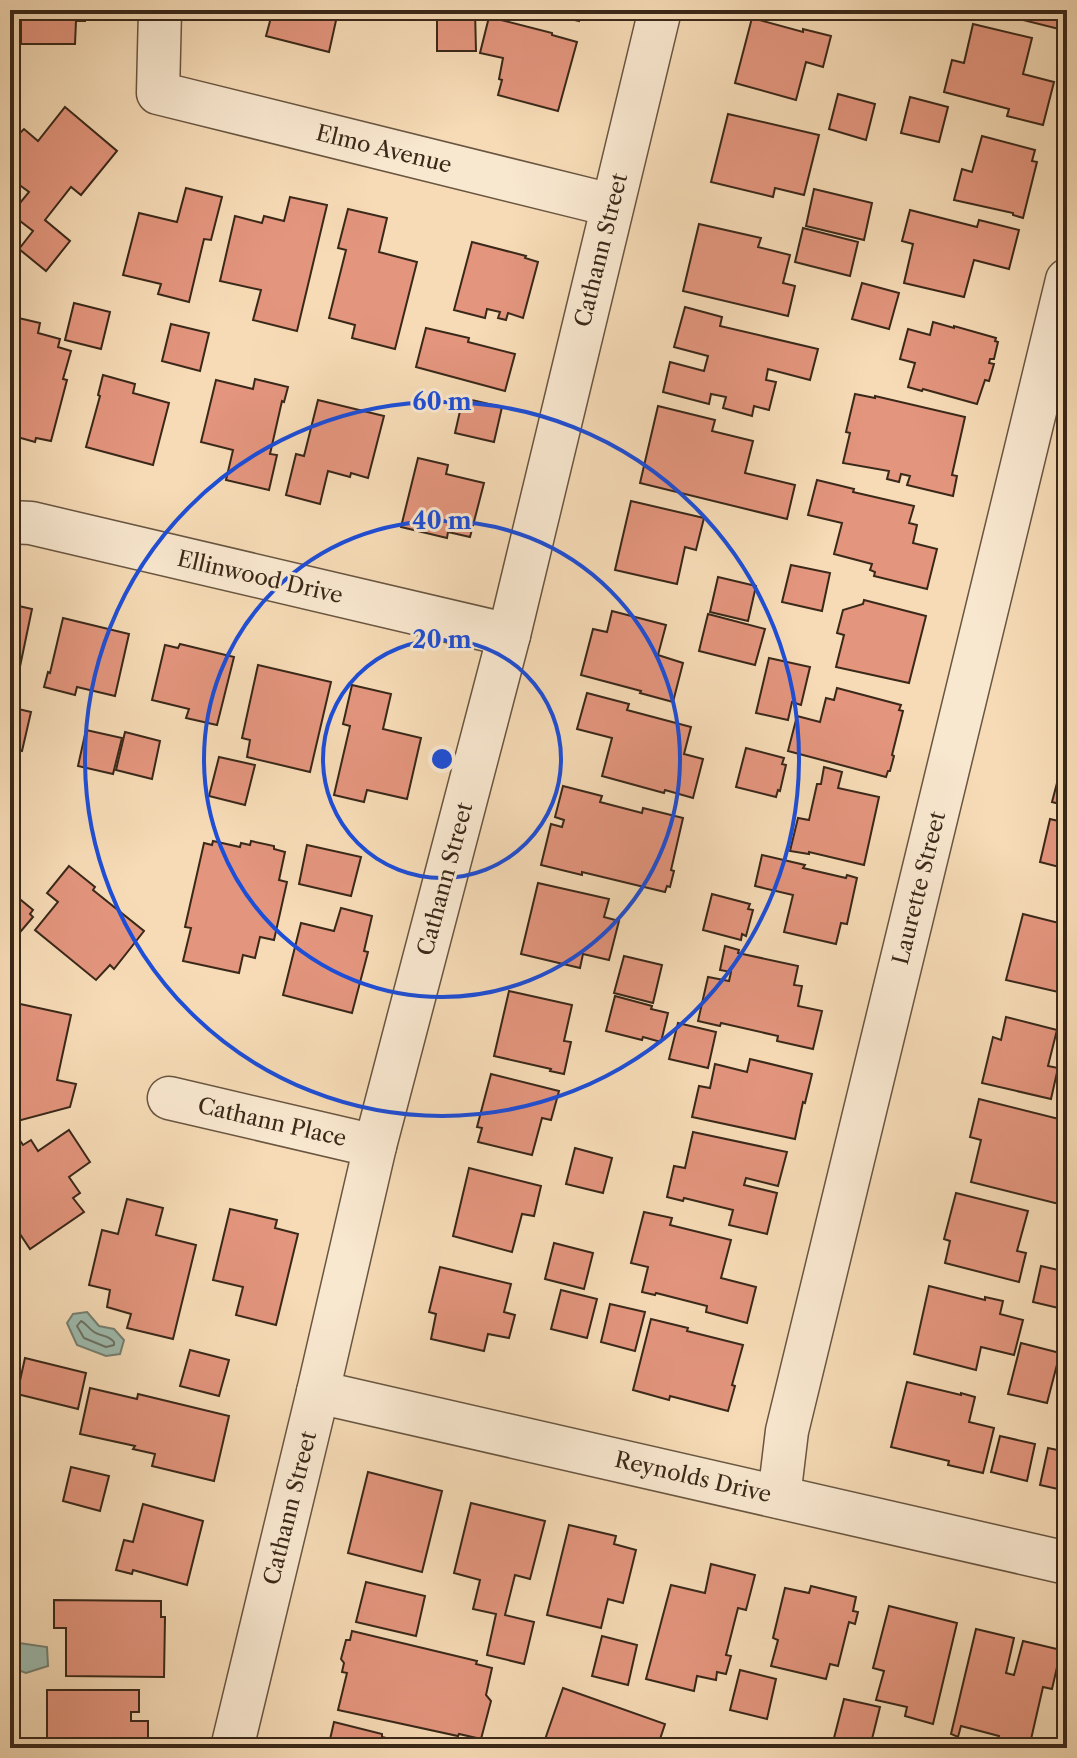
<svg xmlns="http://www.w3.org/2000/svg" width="1077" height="1758" font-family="'Libre Caslon Text',serif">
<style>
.water{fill:#9dbbae;stroke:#758072;stroke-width:2}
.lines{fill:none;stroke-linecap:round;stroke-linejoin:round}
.shore{stroke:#6c7264;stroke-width:2}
.building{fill:#e3957d;stroke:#3a2819;stroke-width:2}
.street-casing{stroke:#695540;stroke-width:45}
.street{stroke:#f9e8d0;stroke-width:42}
.ring{fill:none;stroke:#1d4ed8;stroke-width:4}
.labels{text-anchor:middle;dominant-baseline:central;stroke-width:6;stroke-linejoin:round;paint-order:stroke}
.street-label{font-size:22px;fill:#3a2819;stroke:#f9e8d0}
.centre{fill:#1d4ed8;stroke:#f9e8d0;stroke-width:4}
.ring-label{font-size:24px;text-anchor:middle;font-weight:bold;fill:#1d4ed8;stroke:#f9e8d0;stroke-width:6;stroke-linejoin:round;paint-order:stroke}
</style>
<rect width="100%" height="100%" fill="#f6dbb6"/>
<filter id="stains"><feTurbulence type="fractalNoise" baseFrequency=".0025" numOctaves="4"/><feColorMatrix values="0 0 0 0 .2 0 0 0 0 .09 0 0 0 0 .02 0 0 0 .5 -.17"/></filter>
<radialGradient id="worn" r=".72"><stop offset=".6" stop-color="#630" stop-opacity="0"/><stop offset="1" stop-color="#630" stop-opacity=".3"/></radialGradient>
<g class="water">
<path d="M 87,1312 L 99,1326 L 114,1329 L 124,1340 L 120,1354 L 106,1356 L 77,1345 L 67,1323 L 73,1314 Z"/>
<path d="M 10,1633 L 19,1643 L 47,1647 L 48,1666 L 26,1673 L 10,1667 Z"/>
</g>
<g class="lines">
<path class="shore" d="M 81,1321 C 87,1324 88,1328 94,1332 C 101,1337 108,1334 114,1342 L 114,1345 L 106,1347 L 84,1338 L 77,1326 Z"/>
</g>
<g class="building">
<path d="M 21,10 L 85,10 L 85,21 L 76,21 L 75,44 L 21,44 Z"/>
<path d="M 273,10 L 347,10 L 345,18 L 337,16 L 329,52 L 266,36 Z"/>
<path d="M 437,10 L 475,10 L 476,51 L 437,51 Z"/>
<path d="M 532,10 L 582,10 L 579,21 Z"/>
<path d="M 983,10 L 1067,10 L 1067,31 Z"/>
<path d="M 489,17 L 552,33 L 552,35 L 577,42 L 558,111 L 498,95 L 502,80 L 499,79 L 503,58 L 480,53 Z"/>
<path d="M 752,18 L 803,32 L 803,29 L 831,36 L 823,67 L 806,62 L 796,100 L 735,83 Z"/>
<path d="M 973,24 L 1032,38 L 1023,74 L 1054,82 L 1043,125 L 1007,116 L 1009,109 L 944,92 L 952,60 L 964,63 Z"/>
<path d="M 838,94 L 875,104 L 866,140 L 829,129 Z"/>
<path d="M 910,97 L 948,107 L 939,142 L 901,133 Z"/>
<path d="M 65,107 L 117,151 L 81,195 L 71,187 L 45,220 L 70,241 L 46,271 L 19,249 L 33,231 L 11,214 L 29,192 L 10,178 L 10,131 L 11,129 L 18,135 L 24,129 L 38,141 Z"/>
<path d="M 728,114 L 819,135 L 804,195 L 775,188 L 773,197 L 711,182 Z"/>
<path d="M 982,136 L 1035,150 L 1032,161 L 1037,162 L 1023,218 L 1013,215 L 1013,213 L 954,200 L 962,169 L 972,172 Z"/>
<path d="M 186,188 L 222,197 L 211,240 L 204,239 L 189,302 L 158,294 L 161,284 L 123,275 L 139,213 L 177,222 Z"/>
<path d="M 814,189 L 872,203 L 864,240 L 806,226 Z"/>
<path d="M 290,197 L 327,205 L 297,331 L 253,320 L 261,290 L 220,281 L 235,216 L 262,223 L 264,216 L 284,221 Z"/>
<path d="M 348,209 L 387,218 L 379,252 L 417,262 L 395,349 L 352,338 L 355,325 L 329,318 L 346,250 L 338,248 Z"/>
<path d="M 910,210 L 977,227 L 979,220 L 1019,230 L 1009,269 L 974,260 L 964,297 L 904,283 L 913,244 L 902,241 Z"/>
<path d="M 699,224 L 761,238 L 758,247 L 790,255 L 783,283 L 795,286 L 788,316 L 683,291 Z"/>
<path d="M 803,228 L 858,242 L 850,276 L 795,262 Z"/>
<path d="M 472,242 L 526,256 L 525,258 L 538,262 L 523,318 L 508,313 L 506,320 L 498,318 L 500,312 L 487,309 L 485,318 L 454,310 Z"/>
<path d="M 862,283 L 899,293 L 889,329 L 852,319 Z"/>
<path d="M 74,303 L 110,312 L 101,349 L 65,340 Z"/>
<path d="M 685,307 L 722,317 L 720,326 L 818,349 L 810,380 L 768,369 L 766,380 L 776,382 L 769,410 L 754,406 L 752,416 L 723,408 L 726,397 L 711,394 L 709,404 L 663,392 L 670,362 L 704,371 L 708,356 L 674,347 Z"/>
<path d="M 10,316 L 40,323 L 38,333 L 60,339 L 58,347 L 71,351 L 63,379 L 67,380 L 51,441 L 36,438 L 35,442 L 10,435 Z"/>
<path d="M 933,322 L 954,328 L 954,326 L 996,338 L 995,341 L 998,342 L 994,359 L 990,359 L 989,363 L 994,364 L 989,381 L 985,380 L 977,404 L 923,389 L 922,391 L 908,387 L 915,363 L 900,359 L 908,329 L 930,335 Z"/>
<path d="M 171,324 L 209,333 L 200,371 L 162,361 Z"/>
<path d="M 426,328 L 469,338 L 468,342 L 515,354 L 505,391 L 416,367 Z"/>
<path d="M 103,375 L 135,384 L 133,393 L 169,403 L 153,465 L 86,447 L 100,396 L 98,395 Z"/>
<path d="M 255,379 L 288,387 L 284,402 L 282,401 L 270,454 L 277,455 L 269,490 L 226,480 L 233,450 L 201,442 L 216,380 L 253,389 Z"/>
<path d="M 855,394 L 875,398 L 875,396 L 965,417 L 952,475 L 957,476 L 953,496 L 907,485 L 910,476 L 901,474 L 899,482 L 887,479 L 889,471 L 843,463 L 850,433 L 846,432 Z"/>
<path d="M 463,398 L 502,407 L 494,442 L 455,433 Z"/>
<path d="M 318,400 L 384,416 L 368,478 L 351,473 L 350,477 L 328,471 L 320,504 L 286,495 L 296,454 L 304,456 Z"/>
<path d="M 658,406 L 715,420 L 712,431 L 753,441 L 745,473 L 795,485 L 787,519 L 640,483 Z"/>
<path d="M 418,458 L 448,465 L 446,474 L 484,483 L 470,537 L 448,532 L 447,538 L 401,527 Z"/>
<path d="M 817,480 L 854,489 L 853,492 L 914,506 L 909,523 L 917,525 L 913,543 L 937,549 L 927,589 L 874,576 L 875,572 L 870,570 L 872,564 L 834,554 L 842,523 L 808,515 Z"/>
<path d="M 631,501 L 704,518 L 696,550 L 685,547 L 677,584 L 615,570 Z"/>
<path d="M 791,565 L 830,573 L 822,611 L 782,602 Z"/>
<path d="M 718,577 L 756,586 L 748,621 L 710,612 Z"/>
<path d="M 864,600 L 926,616 L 909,683 L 836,667 L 844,635 L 837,633 L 843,610 L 863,604 Z"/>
<path d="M 10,604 L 32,609 L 17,681 L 10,679 Z"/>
<path d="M 612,611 L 666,625 L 658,655 L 683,663 L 673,702 L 640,693 L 641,691 L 581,675 L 593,629 L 607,632 Z"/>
<path d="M 708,614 L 765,629 L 755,665 L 699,651 Z"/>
<path d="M 63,618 L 129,634 L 115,696 L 77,687 L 75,695 L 44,687 L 48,672 L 50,673 Z"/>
<path d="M 180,644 L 234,657 L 217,725 L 186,718 L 189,709 L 152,700 L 165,645 L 178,648 Z"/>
<path d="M 769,658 L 810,667 L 801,705 L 792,702 L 788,720 L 756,713 Z"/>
<path d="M 258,665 L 331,682 L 310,772 L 247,757 L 250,740 L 242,738 Z"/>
<path d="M 352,685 L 391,694 L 383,729 L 421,738 L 407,799 L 367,790 L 364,802 L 334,795 L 350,726 L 343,724 Z"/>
<path d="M 837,688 L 901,705 L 899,710 L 903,711 L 892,755 L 894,756 L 890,771 L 888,771 L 886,777 L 788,751 L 797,716 L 820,722 L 826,698 L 834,700 Z"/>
<path d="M 587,693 L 629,704 L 627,710 L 691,727 L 684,754 L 703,759 L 693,798 L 665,790 L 664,793 L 602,776 L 612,738 L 577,729 Z"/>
<path d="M 10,707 L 31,712 L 22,751 L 10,748 Z"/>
<path d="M 86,730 L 122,738 L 113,774 L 78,766 Z"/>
<path d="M 125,732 L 160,741 L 152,779 L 116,770 Z"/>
<path d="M 1067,735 L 1067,806 L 1052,802 L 1062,764 L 1059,764 Z"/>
<path d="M 746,748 L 784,758 L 782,764 L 786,765 L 780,791 L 778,790 L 776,797 L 736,787 Z"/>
<path d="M 219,757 L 255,765 L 245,805 L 209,796 Z"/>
<path d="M 824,767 L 842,772 L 838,788 L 879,797 L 864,865 L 809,852 L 809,854 L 790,851 L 798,818 L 809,820 L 817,784 L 821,784 Z"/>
<path d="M 563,786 L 602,796 L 600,802 L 642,813 L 643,808 L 683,818 L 671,870 L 674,871 L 670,887 L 667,886 L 665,892 L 582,872 L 582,875 L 541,865 L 551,824 L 562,827 L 564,820 L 555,817 Z"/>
<path d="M 1050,819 L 1067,823 L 1067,869 L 1040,862 Z"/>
<path d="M 213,841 L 240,847 L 241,843 L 250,845 L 251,841 L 274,846 L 274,849 L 285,852 L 279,880 L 287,882 L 274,940 L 260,937 L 255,958 L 243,955 L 239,973 L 183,961 L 191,928 L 185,927 L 204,843 L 212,845 Z"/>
<path d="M 307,845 L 361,857 L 351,896 L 299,884 Z"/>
<path d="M 762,855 L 805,865 L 803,868 L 846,878 L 847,875 L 857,878 L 847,924 L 841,923 L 836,944 L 784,932 L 793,895 L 755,886 Z"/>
<path d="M 69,866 L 95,887 L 93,890 L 144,931 L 114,969 L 110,965 L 96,980 L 35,930 L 58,902 L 47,893 Z"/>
<path d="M 538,883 L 609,899 L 604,917 L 619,921 L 609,960 L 583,954 L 580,968 L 521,954 Z"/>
<path d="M 10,891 L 33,910 L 30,914 L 33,917 L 16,937 L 13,935 L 10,939 Z"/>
<path d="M 712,894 L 750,904 L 748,909 L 753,910 L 746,936 L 742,934 L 741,940 L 703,930 Z"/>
<path d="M 341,908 L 372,916 L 364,951 L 368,952 L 352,1013 L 283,995 L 301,923 L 334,931 Z"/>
<path d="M 1023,914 L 1067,925 L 1067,994 L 1006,980 Z"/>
<path d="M 725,946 L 739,950 L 738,953 L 798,966 L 794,985 L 802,986 L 798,1006 L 822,1011 L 813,1049 L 777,1041 L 778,1036 L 721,1023 L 720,1026 L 698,1021 L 708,977 L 729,981 L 731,972 L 720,970 Z"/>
<path d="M 624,956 L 662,965 L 653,1003 L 614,993 Z"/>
<path d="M 509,991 L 572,1005 L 564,1041 L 571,1042 L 564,1074 L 550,1071 L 551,1069 L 494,1056 Z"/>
<path d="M 615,996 L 652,1006 L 651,1009 L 668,1013 L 661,1042 L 643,1037 L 642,1040 L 606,1031 Z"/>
<path d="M 11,1002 L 71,1015 L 57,1080 L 76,1084 L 70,1107 L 10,1123 Z"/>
<path d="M 1006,1017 L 1057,1030 L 1048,1066 L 1058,1068 L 1051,1099 L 982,1083 L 993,1037 L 1001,1040 Z"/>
<path d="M 678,1023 L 716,1032 L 708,1068 L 669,1059 Z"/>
<path d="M 750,1059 L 812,1074 L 805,1103 L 803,1102 L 795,1139 L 692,1117 L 699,1086 L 710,1088 L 715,1064 L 747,1072 Z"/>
<path d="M 491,1074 L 559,1091 L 551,1120 L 542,1118 L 532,1155 L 478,1142 L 482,1128 L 477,1127 Z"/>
<path d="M 979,1099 L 1067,1121 L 1067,1206 L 971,1182 L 981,1140 L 970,1137 Z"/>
<path d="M 69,1130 L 90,1162 L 69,1177 L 80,1193 L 73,1198 L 84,1212 L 30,1249 L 10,1219 L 10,1155 L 16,1151 L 11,1144 L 19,1139 L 23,1145 L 31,1140 L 38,1151 Z"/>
<path d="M 693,1132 L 787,1152 L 778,1186 L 746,1178 L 744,1185 L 777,1193 L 767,1234 L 729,1225 L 733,1210 L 684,1198 L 683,1201 L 667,1197 L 674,1166 L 685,1168 Z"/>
<path d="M 575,1148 L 612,1158 L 603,1193 L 566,1184 Z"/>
<path d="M 469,1168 L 541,1186 L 534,1216 L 522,1214 L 512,1252 L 453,1236 Z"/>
<path d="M 956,1193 L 1028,1211 L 1017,1251 L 1026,1253 L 1019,1282 L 945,1263 L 950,1241 L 944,1239 Z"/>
<path d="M 127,1199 L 163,1208 L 156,1235 L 196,1245 L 173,1339 L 127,1328 L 131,1314 L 107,1307 L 110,1290 L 89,1285 L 102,1230 L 118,1234 Z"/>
<path d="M 230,1209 L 277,1220 L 275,1228 L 298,1234 L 276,1325 L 236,1315 L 243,1287 L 213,1280 Z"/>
<path d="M 644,1212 L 672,1218 L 670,1225 L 731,1240 L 721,1278 L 756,1287 L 747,1323 L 706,1312 L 707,1306 L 656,1293 L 655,1295 L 642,1292 L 648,1267 L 631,1263 Z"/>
<path d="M 554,1243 L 593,1253 L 584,1289 L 545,1279 Z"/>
<path d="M 1041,1266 L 1067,1272 L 1067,1310 L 1033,1302 Z"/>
<path d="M 440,1267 L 511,1284 L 504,1312 L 515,1315 L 509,1338 L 488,1334 L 484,1351 L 431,1339 L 436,1314 L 429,1312 Z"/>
<path d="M 929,1286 L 985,1300 L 985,1297 L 1003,1301 L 1000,1314 L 1023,1320 L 1014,1355 L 981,1347 L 976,1370 L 914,1354 Z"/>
<path d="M 561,1290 L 597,1299 L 587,1338 L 551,1329 Z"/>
<path d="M 610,1304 L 645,1312 L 635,1351 L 601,1342 Z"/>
<path d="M 651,1319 L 688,1328 L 687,1331 L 743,1345 L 732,1385 L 735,1386 L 728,1411 L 670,1396 L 669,1400 L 633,1390 Z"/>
<path d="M 1021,1343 L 1060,1353 L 1047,1403 L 1008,1394 Z"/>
<path d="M 190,1350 L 229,1360 L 219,1396 L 180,1386 Z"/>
<path d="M 25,1358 L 86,1373 L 78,1409 L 17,1394 Z"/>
<path d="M 907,1382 L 961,1395 L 961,1393 L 975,1397 L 969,1422 L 994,1428 L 983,1473 L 948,1465 L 949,1461 L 891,1447 Z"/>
<path d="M 90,1388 L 137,1399 L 138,1394 L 229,1416 L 214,1481 L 152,1466 L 155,1454 L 133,1449 L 135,1446 L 80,1434 Z"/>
<path d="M 1000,1436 L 1035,1444 L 1027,1481 L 991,1472 Z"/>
<path d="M 1048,1448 L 1067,1452 L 1067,1491 L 1040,1485 Z"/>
<path d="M 71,1467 L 109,1476 L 100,1511 L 63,1501 Z"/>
<path d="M 368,1472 L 442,1491 L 422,1572 L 348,1553 Z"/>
<path d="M 471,1503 L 545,1521 L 530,1579 L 515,1575 L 505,1615 L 534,1622 L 524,1664 L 487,1655 L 496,1614 L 473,1609 L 480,1580 L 454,1573 Z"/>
<path d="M 143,1504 L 203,1521 L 187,1585 L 133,1570 L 132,1574 L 116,1570 L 124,1540 L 133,1542 Z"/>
<path d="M 569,1525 L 616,1536 L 614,1544 L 636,1550 L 623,1603 L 608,1599 L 601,1628 L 547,1615 Z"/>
<path d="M 711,1564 L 755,1575 L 746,1610 L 738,1608 L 726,1655 L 731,1656 L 726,1674 L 717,1672 L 716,1680 L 697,1676 L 694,1691 L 646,1679 L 671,1585 L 705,1593 Z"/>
<path d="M 366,1582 L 425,1596 L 416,1636 L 356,1622 Z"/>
<path d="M 811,1586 L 856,1597 L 853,1611 L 858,1612 L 855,1624 L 849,1622 L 838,1666 L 830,1664 L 826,1679 L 771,1666 L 778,1640 L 773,1638 L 785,1588 L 809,1593 Z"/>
<path d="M 54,1600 L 161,1601 L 161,1617 L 165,1617 L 164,1677 L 66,1676 L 66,1628 L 54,1628 Z"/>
<path d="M 889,1606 L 957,1623 L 933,1724 L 905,1716 L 907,1707 L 876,1700 L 884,1671 L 873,1668 Z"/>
<path d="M 976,1629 L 1014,1638 L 1006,1673 L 1014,1675 L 1023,1641 L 1061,1650 L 1052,1689 L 1043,1687 L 1029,1748 L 996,1748 L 999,1736 L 961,1726 L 958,1737 L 951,1734 Z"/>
<path d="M 352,1631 L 477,1661 L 476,1664 L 492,1668 L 486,1695 L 491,1701 L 481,1739 L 459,1734 L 458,1736 L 338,1710 L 347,1673 L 342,1672 L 344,1663 L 341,1659 L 346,1640 L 350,1640 Z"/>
<path d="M 602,1636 L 637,1645 L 628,1685 L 592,1676 Z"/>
<path d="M 740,1670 L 776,1679 L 767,1719 L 730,1710 Z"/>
<path d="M 563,1688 L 665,1724 L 657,1748 L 542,1748 Z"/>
<path d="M 47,1690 L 139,1690 L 139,1712 L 131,1712 L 131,1721 L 148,1721 L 148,1748 L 47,1748 Z"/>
<path d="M 844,1699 L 880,1707 L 870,1747 L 834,1738 Z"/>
<path d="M 334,1722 L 382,1734 L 382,1737 L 427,1748 L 328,1748 Z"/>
</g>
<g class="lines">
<defs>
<g id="street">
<path d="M 160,10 L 158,93 L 611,205"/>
<path d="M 10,522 L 31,523 L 509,635"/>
<path d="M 169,1098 L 375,1146"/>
<path d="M 318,1392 L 1067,1563"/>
<path d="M 779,1497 L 787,1431 L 1067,280"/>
<path d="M 232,1748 L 318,1392 L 375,1146 L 509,635 L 660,10"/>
</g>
</defs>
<use href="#street" class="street-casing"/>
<use href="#street" class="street"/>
</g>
<g class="ring">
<circle cx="442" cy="759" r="119"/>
<circle cx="442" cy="759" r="238"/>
<circle cx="442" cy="759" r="357"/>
</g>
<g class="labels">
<g class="street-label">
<text transform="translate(384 149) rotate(14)">Elmo Avenue</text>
<text transform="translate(601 250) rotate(-76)">Cathann Street</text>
<text transform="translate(260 577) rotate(13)">Ellinwood Drive</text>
<text transform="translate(445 879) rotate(-75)">Cathann Street</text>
<text transform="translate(919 888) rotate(-76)">Laurette Street</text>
<text transform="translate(272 1122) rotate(13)">Cathann Place</text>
<text transform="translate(693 1477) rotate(13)">Reynolds Drive</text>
<text transform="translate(290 1508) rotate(-76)">Cathann Street</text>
</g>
</g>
<circle cx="442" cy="759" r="12" class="centre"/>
<g class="ring-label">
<text x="442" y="410">60 m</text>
<text x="442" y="529">40 m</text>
<text x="442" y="648">20 m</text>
</g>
<rect width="1077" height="1758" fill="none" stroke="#f6dbb6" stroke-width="40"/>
<rect x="12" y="12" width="1053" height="1734" fill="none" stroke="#3a2819" stroke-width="4"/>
<rect x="20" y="20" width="1037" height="1718" fill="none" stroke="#3a2819" stroke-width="2"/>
<rect width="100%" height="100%" filter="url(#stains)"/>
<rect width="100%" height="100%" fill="url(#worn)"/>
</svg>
